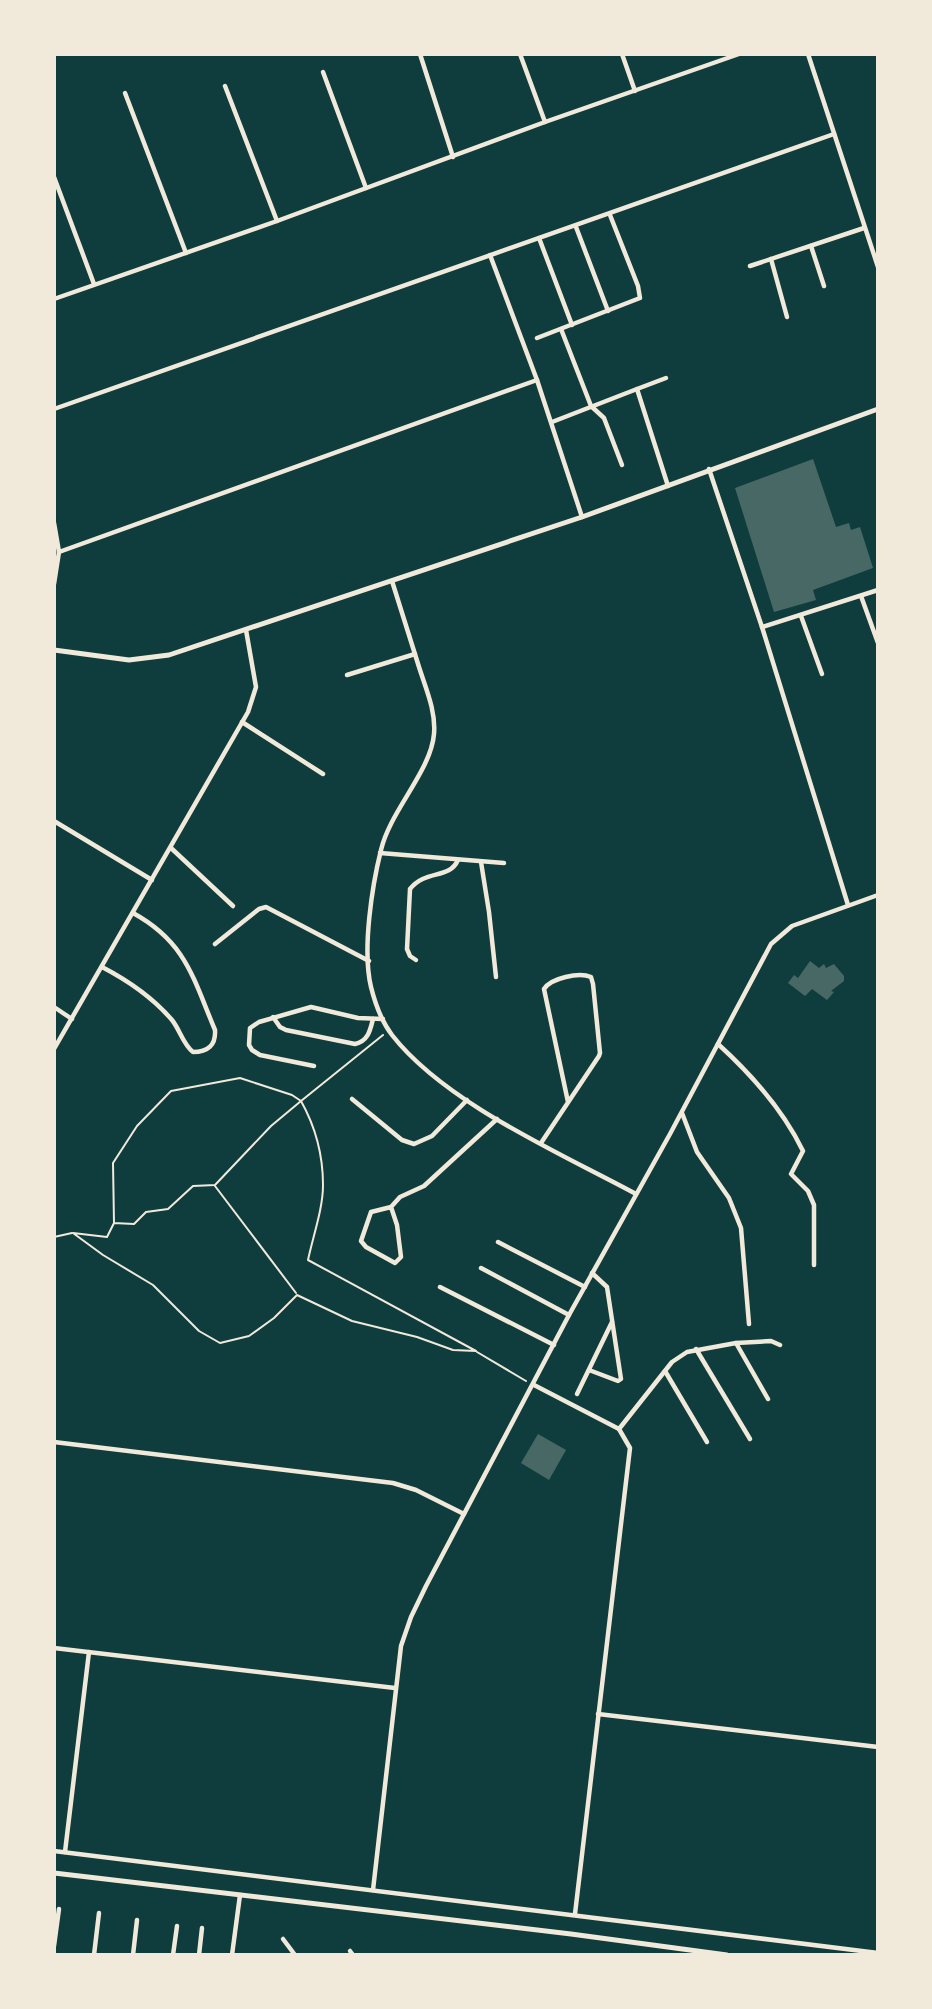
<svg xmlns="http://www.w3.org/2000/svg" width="932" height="2009" font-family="'Varela Round',sans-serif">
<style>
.building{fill:#486865}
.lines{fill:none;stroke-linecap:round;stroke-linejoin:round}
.path{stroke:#f1e9da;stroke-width:2}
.minor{stroke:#f1e9da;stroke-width:4.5}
.tertiary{stroke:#f1e9da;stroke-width:5}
</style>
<rect width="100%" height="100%" fill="#0f3d3e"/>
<g class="building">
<path d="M 813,459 L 836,527 L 849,523 L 851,530 L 860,527 L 873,568 L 813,590 L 816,600 L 774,612 L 735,488 Z"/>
<path d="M 810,961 L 819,968 L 824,964 L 826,968 L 834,964 L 844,976 L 844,981 L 831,991 L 834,992 L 827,1000 L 812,989 L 805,996 L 788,983 L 794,975 L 798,978 Z"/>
<path d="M 538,1434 L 566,1450 L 549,1480 L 521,1463 Z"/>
</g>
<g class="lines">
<g class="path">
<path d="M 215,1186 L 296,1293"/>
<path d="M 114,1223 L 134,1224 L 146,1212 L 168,1209 L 193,1186 L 215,1185 L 271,1126 L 301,1101 C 315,1126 323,1156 323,1185 C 323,1209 313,1236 308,1260 L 476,1351 L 453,1350 L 417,1337 L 352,1321 L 297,1295 L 274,1318 L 249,1336 L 220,1343 L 199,1331 L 153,1285 L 103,1255 L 73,1233 L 107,1237 L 114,1223 L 113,1163 L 137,1126 L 171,1091 L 240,1078 L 292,1095 L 301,1101 L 383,1035"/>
<path d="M 54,1237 L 72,1233"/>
<path d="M 477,1352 L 526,1381"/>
</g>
<g class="minor">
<path d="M 420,54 L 453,157"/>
<path d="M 520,54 L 545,122"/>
<path d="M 622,54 L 635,91"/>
<path d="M 808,54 L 878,267"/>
<path d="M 323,72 L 366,188"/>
<path d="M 225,86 L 277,221"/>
<path d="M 125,93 L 186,253"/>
<path d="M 54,177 L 94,284"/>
<path d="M 576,227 L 608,311"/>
<path d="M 539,238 L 572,325"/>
<path d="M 811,246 L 824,286"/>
<path d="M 490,255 L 537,380 L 582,517"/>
<path d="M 771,259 L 787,317"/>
<path d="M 750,266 L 864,228"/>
<path d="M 54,299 L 277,221 L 545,122 L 739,54"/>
<path d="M 561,329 L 591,406 L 604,418 L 622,465"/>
<path d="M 537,338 L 640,298 L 638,286 L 610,215"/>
<path d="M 666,378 L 637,389 L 668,486"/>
<path d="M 54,409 C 314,318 574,227 834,134"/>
<path d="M 552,422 L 637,389"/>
<path d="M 709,469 L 762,627 L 848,905"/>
<path d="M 54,523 L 59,552 L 54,584"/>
<path d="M 59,552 L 537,380"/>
<path d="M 392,581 C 401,610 410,638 419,667 C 426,689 436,711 434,734 C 431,771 390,811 381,850 C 372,886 362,950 371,987 C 375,1003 382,1022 392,1035 C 445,1103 560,1153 636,1194"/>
<path d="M 861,596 L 878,643"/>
<path d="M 801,616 L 822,674"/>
<path d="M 762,627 L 878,590"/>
<path d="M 347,675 L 415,654"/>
<path d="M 242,722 L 323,774"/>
<path d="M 54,821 L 152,880"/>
<path d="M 171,848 L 233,906"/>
<path d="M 380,853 L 504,863"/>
<path d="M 481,862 L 489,912 L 496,977"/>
<path d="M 215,944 L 259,909 L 266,907 L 369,961"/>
<path d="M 416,960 L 410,956 L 407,949 L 410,889 C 426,869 449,880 458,860"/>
<path d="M 102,967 C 127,980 154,999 172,1020 C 180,1030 183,1044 193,1052 C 208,1052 216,1045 215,1030 C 193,978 186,942 133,913"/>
<path d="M 54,1007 L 72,1019"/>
<path d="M 273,1017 L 280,1027 L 286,1030 L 355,1044 C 368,1041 370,1031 373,1019"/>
<path d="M 718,1044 C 751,1074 783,1110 803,1151 L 791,1174 L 808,1191 L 814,1205 L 814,1265"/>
<path d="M 54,1049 L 248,712 L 256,687 L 246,630"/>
<path d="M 314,1066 L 260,1055 L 252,1050 L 249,1045 L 250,1028 L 259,1022 L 311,1007 L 358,1018 L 383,1019"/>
<path d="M 352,1099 L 402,1140 L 414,1144 L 432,1136 L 467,1100"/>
<path d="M 682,1113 L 697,1152 L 729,1198 L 741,1228 L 749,1324"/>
<path d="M 541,1143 L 599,1056 L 600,1053 L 593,984 L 591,977 C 579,972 551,978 544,989 L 568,1102"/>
<path d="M 391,1207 L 397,1225 L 401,1257 L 395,1263 L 366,1247 L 361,1241 L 371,1212 L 391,1207 L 400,1197 L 424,1186 L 497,1119"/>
<path d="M 498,1242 L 585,1287"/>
<path d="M 481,1268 L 569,1315"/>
<path d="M 440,1287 L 554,1345"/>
<path d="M 736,1343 L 768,1399"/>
<path d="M 696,1349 L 750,1439"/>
<path d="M 589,1370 L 618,1381 L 621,1379 L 607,1287 L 592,1273"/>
<path d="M 665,1371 L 707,1442"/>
<path d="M 534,1385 L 619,1429 L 630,1448 L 575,1914"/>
<path d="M 577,1394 L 612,1322"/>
<path d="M 619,1429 L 672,1362 L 687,1352 L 736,1343 L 771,1341 L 780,1345"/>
<path d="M 54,1442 L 393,1483 L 416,1490 L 464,1514"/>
<path d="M 54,1648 L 395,1688"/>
<path d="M 598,1714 L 878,1747"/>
<path d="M 54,1851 L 878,1953"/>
<path d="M 65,1852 L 89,1652"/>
<path d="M 373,1890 L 401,1646 L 411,1617 L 426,1586 L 569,1315 L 670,1134 L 771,944 L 792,926 L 878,895"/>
<path d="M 283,1939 L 295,1955"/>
<path d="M 54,1946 L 59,1909"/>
<path d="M 350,1951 L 353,1955"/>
<path d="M 94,1955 L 99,1913"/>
<path d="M 133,1955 L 137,1920"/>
<path d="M 173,1955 L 177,1926"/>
<path d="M 199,1955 L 202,1928"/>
<path d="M 232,1955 L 240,1895"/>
</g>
<g class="tertiary">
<path d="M 54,650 L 129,660 L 169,655 L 582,517 L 878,409"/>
<path d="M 54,1873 L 571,1934 L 727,1955"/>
</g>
</g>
<rect width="932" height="2009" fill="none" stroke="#f1e9da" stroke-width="112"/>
</svg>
